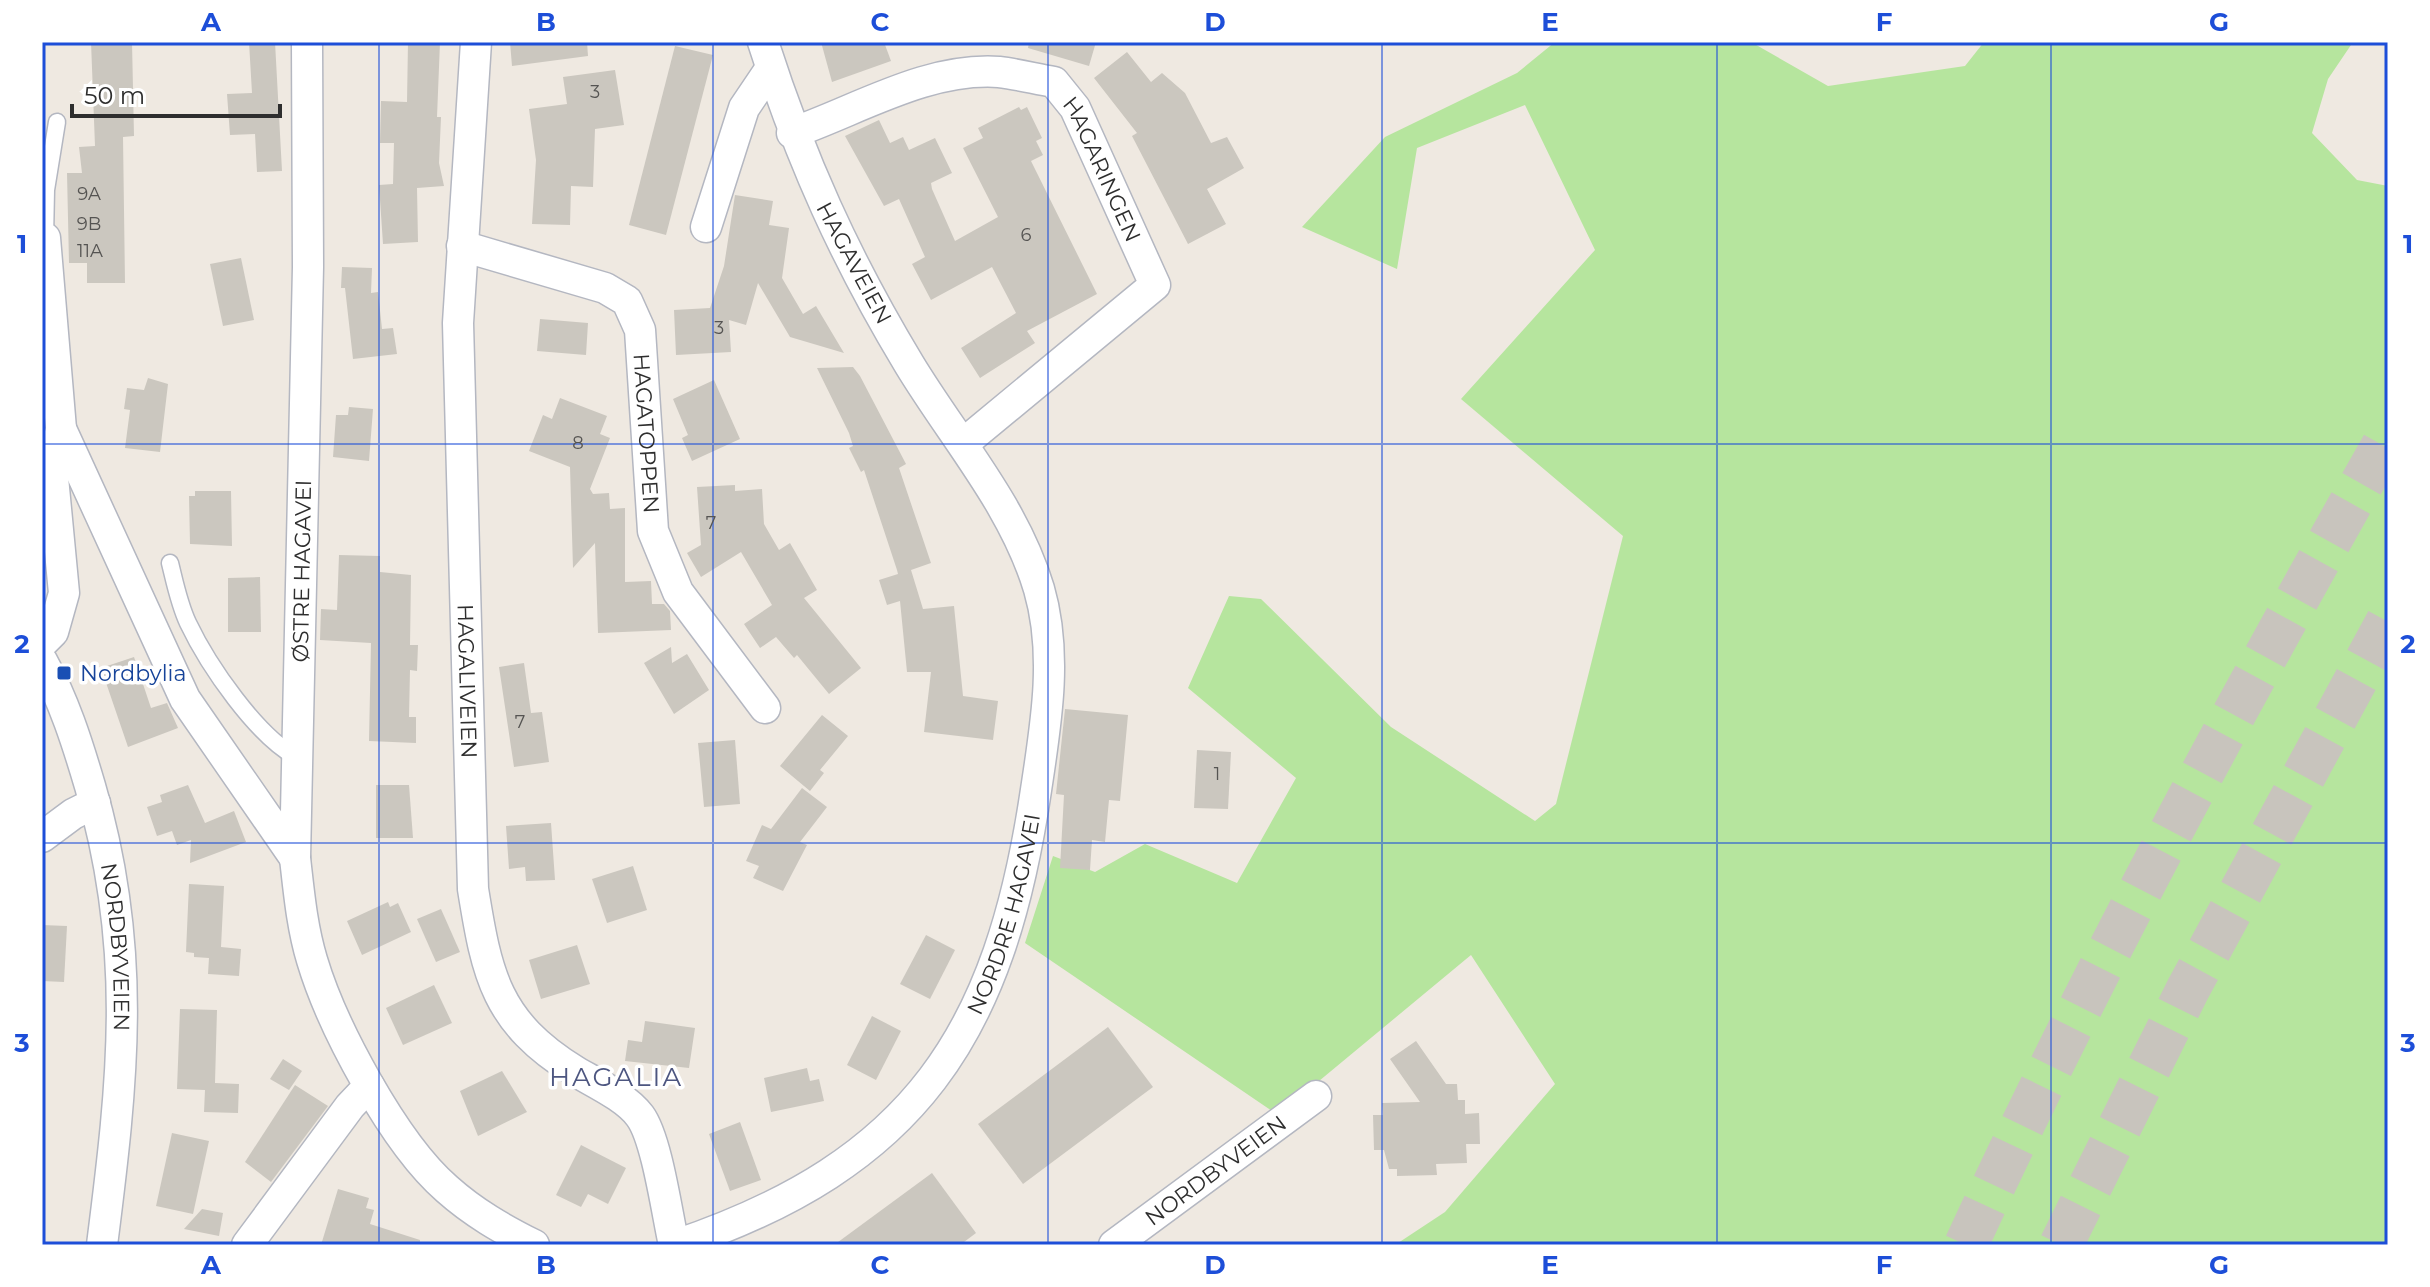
<svg xmlns="http://www.w3.org/2000/svg" width="2430" height="1287" font-family="Montserrat,sans-serif">
<style>
.green{fill:#b6e59e}
.building{fill:#cbc7bf}
.lines{fill:none;stroke-linecap:round;stroke-linejoin:round}
.motorway-tunnel{stroke:#c8c4bd;stroke-width:44;stroke-dasharray:44 22;stroke-linecap:butt}
.service-casing{stroke:#b4b7c1;stroke-width:19}
.minor-casing{stroke:#b4b7c1;stroke-width:33}
.service{stroke:#fff;stroke-width:16}
.minor{stroke:#fff;stroke-width:30}
.grid{fill:none;stroke:#1d4ed8;stroke-width:2;stroke-opacity:0.55}
.transit-dot{fill:#1a4fb4;stroke:#fff;stroke-width:3}
.labels{text-anchor:middle;dominant-baseline:central;stroke-width:7;stroke-linejoin:round;paint-order:stroke}
.number-label{font-size:18px;fill:#555452}
.street-label{font-size:22px;fill:#2e2e2e;stroke:#fff}
.transit-label{font-size:22px;fill:#164399;stroke:#fff;text-anchor:start}
.quarter-label{font-size:26px;letter-spacing:2px;fill:#4d5680;stroke:#fff}
.neatline{fill:none;stroke:#1d4ed8;stroke-width:3}
.grid-label{font-size:26px;text-anchor:middle;font-weight:bold;fill:#1d4ed8}
</style>
<rect width="100%" height="100%" fill="#efe9e1"/>
<path class="green" d="M 1555,42 L 1751,42 L 1828,86 L 1965,66 L 1984,42 L 2353,42 L 2328,79 L 2312,133 L 2357,180 L 2388,186 L 2388,1245 L 1395,1245 L 1445,1212 L 1555,1084 L 1471,955 L 1278,1115 L 1025,943 L 1053,856 L 1095,872 L 1145,844 L 1237,883 L 1296,778 L 1188,688 L 1229,596 L 1261,599 L 1391,727 L 1535,821 L 1556,804 L 1623,536 L 1461,399 L 1595,250 L 1525,105 L 1417,148 L 1397,269 L 1302,227 L 1385,137 L 1517,73 Z"/>
<g class="building">
<path d="M 91,42 L 132,42 L 134,136 L 123,137 L 125,283 L 87,283 L 87,263 L 69,263 L 67,173 L 82,173 L 79,147 L 95,146 Z"/>
<path d="M 249,42 L 275,42 L 282,171 L 257,172 L 255,134 L 230,135 L 227,94 L 252,93 Z"/>
<path d="M 408,42 L 440,42 L 437,117 L 441,117 L 439,163 L 444,186 L 417,188 L 418,242 L 383,244 L 379,185 L 393,184 L 394,143 L 380,143 L 381,101 L 407,102 Z"/>
<path d="M 510,42 L 587,42 L 588,56 L 512,66 Z"/>
<path d="M 821,42 L 884,42 L 891,61 L 832,82 Z"/>
<path d="M 1029,42 L 1096,42 L 1089,66 L 1028,48 Z"/>
<path d="M 675,46 L 713,55 L 666,235 L 629,225 Z"/>
<path d="M 1127,52 L 1151,82 L 1162,73 L 1185,93 L 1211,143 L 1227,137 L 1244,168 L 1207,189 L 1226,224 L 1188,244 L 1132,136 L 1137,133 L 1094,78 Z"/>
<path d="M 615,70 L 624,125 L 595,129 L 593,187 L 571,186 L 570,225 L 532,224 L 536,160 L 529,109 L 567,104 L 563,77 Z"/>
<path d="M 1019,107 L 1021,110 L 1027,107 L 1042,138 L 1036,141 L 1043,155 L 1031,161 L 1097,294 L 1027,331 L 1035,343 L 980,378 L 961,348 L 1016,313 L 992,267 L 931,300 L 912,264 L 925,257 L 899,199 L 884,206 L 845,136 L 879,120 L 890,143 L 903,137 L 909,150 L 935,138 L 952,173 L 931,183 L 932,189 L 955,241 L 998,217 L 963,148 L 983,138 L 978,128 Z"/>
<path d="M 735,195 L 773,201 L 769,225 L 789,228 L 782,278 L 803,314 L 816,306 L 844,353 L 790,337 L 758,283 L 746,325 L 729,320 L 731,352 L 676,355 L 674,310 L 710,308 L 724,266 Z"/>
<path d="M 241,258 L 254,320 L 223,326 L 210,264 Z"/>
<path d="M 342,267 L 372,268 L 371,293 L 378,292 L 382,329 L 393,328 L 397,354 L 353,359 L 345,288 L 341,288 Z"/>
<path d="M 540,319 L 588,323 L 586,355 L 537,351 Z"/>
<path d="M 853,367 L 860,376 L 906,464 L 899,468 L 931,563 L 911,570 L 923,609 L 954,606 L 963,696 L 998,701 L 993,740 L 924,732 L 931,672 L 907,672 L 900,601 L 887,605 L 879,580 L 898,574 L 897,570 L 864,470 L 861,472 L 849,448 L 853,446 L 849,433 L 817,368 Z"/>
<path d="M 148,378 L 168,384 L 160,452 L 125,448 L 130,410 L 124,409 L 127,388 L 144,390 Z"/>
<path d="M 714,380 L 740,439 L 692,461 L 682,438 L 688,435 L 673,399 Z"/>
<path d="M 560,398 L 607,416 L 600,434 L 610,438 L 590,489 L 593,494 L 609,493 L 610,509 L 625,508 L 625,582 L 651,581 L 652,604 L 664,604 L 670,611 L 671,630 L 598,633 L 595,543 L 573,568 L 570,467 L 529,451 L 543,415 L 552,419 Z"/>
<path d="M 349,407 L 373,409 L 369,461 L 333,457 L 336,415 L 348,415 Z"/>
<path d="M 735,485 L 735,491 L 762,489 L 764,524 L 779,550 L 790,543 L 817,590 L 804,598 L 861,668 L 829,694 L 797,655 L 794,658 L 776,637 L 760,648 L 744,624 L 772,605 L 741,552 L 701,577 L 687,553 L 701,545 L 697,487 Z"/>
<path d="M 195,491 L 231,491 L 232,546 L 190,544 L 189,496 L 195,496 Z"/>
<path d="M 339,555 L 380,556 L 380,572 L 411,575 L 410,645 L 418,645 L 417,671 L 410,670 L 409,717 L 416,717 L 416,743 L 369,741 L 371,643 L 320,640 L 321,609 L 337,610 Z"/>
<path d="M 260,577 L 261,632 L 228,632 L 228,578 Z"/>
<path d="M 671,647 L 672,663 L 687,654 L 709,690 L 674,714 L 644,663 Z"/>
<path d="M 134,657 L 151,708 L 167,703 L 178,728 L 128,747 L 101,668 Z"/>
<path d="M 524,663 L 531,713 L 542,712 L 549,762 L 514,767 L 499,667 Z"/>
<path d="M 1065,709 L 1128,715 L 1120,801 L 1109,800 L 1105,842 L 1092,840 L 1090,870 L 1060,868 L 1064,795 L 1056,794 Z"/>
<path d="M 822,715 L 848,736 L 820,770 L 824,773 L 810,791 L 780,766 Z"/>
<path d="M 735,740 L 740,804 L 704,807 L 698,743 Z"/>
<path d="M 1197,750 L 1231,752 L 1228,809 L 1194,808 Z"/>
<path d="M 188,785 L 205,823 L 234,811 L 246,842 L 190,863 L 191,840 L 177,845 L 172,831 L 157,836 L 147,807 L 162,802 L 160,795 Z"/>
<path d="M 376,785 L 409,785 L 413,838 L 376,838 Z"/>
<path d="M 802,788 L 827,807 L 800,842 L 807,845 L 783,891 L 753,878 L 759,866 L 746,861 L 762,825 L 771,829 Z"/>
<path d="M 551,823 L 555,880 L 526,881 L 525,867 L 509,869 L 506,826 Z"/>
<path d="M 633,866 L 647,910 L 607,923 L 592,879 Z"/>
<path d="M 189,884 L 224,886 L 221,947 L 241,949 L 239,976 L 208,974 L 209,958 L 194,957 L 194,953 L 186,952 Z"/>
<path d="M 388,902 L 390,907 L 398,903 L 411,932 L 362,955 L 347,921 Z"/>
<path d="M 441,909 L 460,952 L 436,962 L 417,919 Z"/>
<path d="M 42,925 L 67,926 L 64,982 L 42,981 Z"/>
<path d="M 926,935 L 955,950 L 930,999 L 900,984 Z"/>
<path d="M 577,945 L 590,984 L 541,999 L 529,960 Z"/>
<path d="M 434,985 L 452,1023 L 403,1045 L 386,1008 Z"/>
<path d="M 180,1009 L 217,1010 L 215,1083 L 239,1084 L 238,1113 L 204,1112 L 205,1090 L 177,1089 Z"/>
<path d="M 872,1016 L 901,1031 L 876,1080 L 847,1065 Z"/>
<path d="M 645,1021 L 695,1028 L 689,1068 L 625,1061 L 628,1040 L 642,1042 Z"/>
<path d="M 1108,1027 L 1153,1087 L 1023,1184 L 978,1124 Z"/>
<path d="M 1416,1041 L 1446,1084 L 1457,1084 L 1458,1100 L 1465,1100 L 1465,1114 L 1479,1113 L 1480,1144 L 1466,1144 L 1467,1163 L 1436,1164 L 1437,1175 L 1397,1176 L 1397,1169 L 1389,1169 L 1384,1150 L 1374,1150 L 1373,1115 L 1383,1115 L 1382,1103 L 1420,1102 L 1390,1059 Z"/>
<path d="M 283,1059 L 302,1071 L 289,1090 L 270,1079 Z"/>
<path d="M 807,1068 L 810,1081 L 819,1079 L 824,1101 L 771,1112 L 764,1078 Z"/>
<path d="M 502,1071 L 527,1112 L 478,1136 L 460,1091 Z"/>
<path d="M 295,1085 L 328,1106 L 271,1182 L 245,1162 Z"/>
<path d="M 740,1122 L 761,1180 L 730,1191 L 709,1134 Z"/>
<path d="M 172,1133 L 209,1141 L 193,1214 L 156,1206 Z"/>
<path d="M 581,1145 L 626,1168 L 608,1204 L 588,1194 L 581,1207 L 556,1195 Z"/>
<path d="M 932,1173 L 976,1233 L 960,1245 L 834,1245 Z"/>
<path d="M 338,1189 L 369,1198 L 366,1208 L 374,1210 L 370,1224 L 420,1240 L 420,1245 L 321,1245 Z"/>
<path d="M 202,1209 L 223,1213 L 219,1236 L 184,1229 Z"/>
</g>
<g class="lines">
<g class="motorway-tunnel">
<path d="M 1966,1245 C 2093,969 2238,702 2388,437"/>
<path d="M 2061,1245 L 2188,989 L 2388,621"/>
</g>
<defs>
<g id="service">
<path d="M 45,238 L 46,190 L 57,122"/>
<path d="M 170,563 C 175,583 179,604 188,623 C 208,665 257,737 298,758"/>
</g>
<g id="minor">
<path d="M 307,42 L 308,267 L 295,858 C 299,893 302,927 312,960 C 332,1027 394,1143 447,1189 C 474,1213 502,1229 534,1245"/>
<path id="s1" d="M 476,42 L 458,323 L 473,889 C 487,976 496,1022 575,1071 C 595,1083 626,1097 640,1116 C 657,1139 667,1214 674,1245"/>
<path id="s2" d="M 792,133 C 858,110 927,67 999,72 C 1017,74 1036,79 1054,82 L 1075,108 L 1155,285 L 964,443"/>
<path d="M 706,227 L 744,108 L 771,68"/>
<path id="s3" d="M 462,246 L 605,288 L 627,301 L 640,330 L 653,531 L 678,592 L 765,708"/>
<path d="M 61,429 L 185,699 L 295,858"/>
<path d="M 42,643 L 53,632 L 64,593 L 52,467 L 61,429 L 45,238"/>
<path id="s4" d="M 42,661 C 64,701 77,742 90,786 C 138,949 123,1080 102,1245"/>
<path d="M 42,837 L 73,814 L 95,803"/>
<path d="M 247,1245 L 350,1106 L 369,1086"/>
<path id="s5" d="M 676,1245 C 916,1164 1000,1034 1036,790 C 1046,724 1058,654 1039,589 C 1014,505 953,437 909,364 C 845,258 801,160 763,42"/>
<path id="s6" d="M 1114,1245 L 1316,1096"/>
</g>
</defs>
<use href="#service" class="service-casing"/>
<use href="#minor" class="minor-casing"/>
<use href="#service" class="service"/>
<use href="#minor" class="minor"/>
</g>
<path class="grid" d="M 379,42 L 379,1245M 713,42 L 713,1245M 1048,42 L 1048,1245M 1382,42 L 1382,1245M 1717,42 L 1717,1245M 2051,42 L 2051,1245M 42,444 L 2388,444M 42,843 L 2388,843"/>
<rect class="transit-dot" x="56" y="665" width="16" height="16" rx="4"/>
<g class="labels">
<g class="number-label">
<text x="595" y="92">3</text>
<text x="89" y="194">9A</text>
<text x="89" y="224">9B</text>
<text x="1026" y="235">6</text>
<text x="90" y="251">11A</text>
<text x="719" y="328">3</text>
<text x="578" y="443">8</text>
<text x="711" y="523">7</text>
<text x="520" y="722">7</text>
<text x="1217" y="774">1</text>
</g>
<g class="street-label">
<text stroke="none"><textPath href="#s2" startOffset="374">HAGARINGEN</textPath></text>
<text transform="translate(854 263) rotate(62)">HAGAVEIEN</text>
<text stroke="none"><textPath href="#s3" startOffset="310">HAGATOPPEN</textPath></text>
<text transform="translate(302 571) rotate(-89)">ØSTRE HAGAVEI</text>
<text stroke="none"><textPath href="#s1" startOffset="640">HAGALIVEIEN</textPath></text>
<text stroke="none"><textPath href="#s5" startOffset="492">NORDRE HAGAVEI</textPath></text>
<text stroke="none"><textPath href="#s4" startOffset="298">NORDBYVEIEN</textPath></text>
<text stroke="none"><textPath href="#s6" startOffset="126">NORDBYVEIEN</textPath></text>
</g>
<g class="transit-label">
<text x="80" y="673">Nordbylia</text>
</g>
<g class="quarter-label">
<text x="616" y="1077">HAGALIA</text>
</g>
</g>
<rect width="2430" height="1287" fill="none" stroke="#ffffff" stroke-width="88"/>
<path d="M72 104v12h208v-12" fill="none" stroke="#2e2e2e" stroke-width="4"/>
<text x="84" y="104" font-size="24" fill="#2e2e2e" stroke="#ffffff" stroke-width="6" paint-order="stroke">50 m</text>
<rect x="44" y="44" width="2342" height="1199" class="neatline"/>
<g class="grid-label">
<text x="211" y="31">A</text>
<text x="546" y="31">B</text>
<text x="880" y="31">C</text>
<text x="1215" y="31">D</text>
<text x="1550" y="31">E</text>
<text x="1884" y="31">F</text>
<text x="2219" y="31">G</text>
<text x="22" y="253">1</text>
<text x="2408" y="253">1</text>
<text x="22" y="653">2</text>
<text x="2408" y="653">2</text>
<text x="22" y="1052">3</text>
<text x="2408" y="1052">3</text>
<text x="211" y="1274">A</text>
<text x="546" y="1274">B</text>
<text x="880" y="1274">C</text>
<text x="1215" y="1274">D</text>
<text x="1550" y="1274">E</text>
<text x="1884" y="1274">F</text>
<text x="2219" y="1274">G</text>
</g>
</svg>
